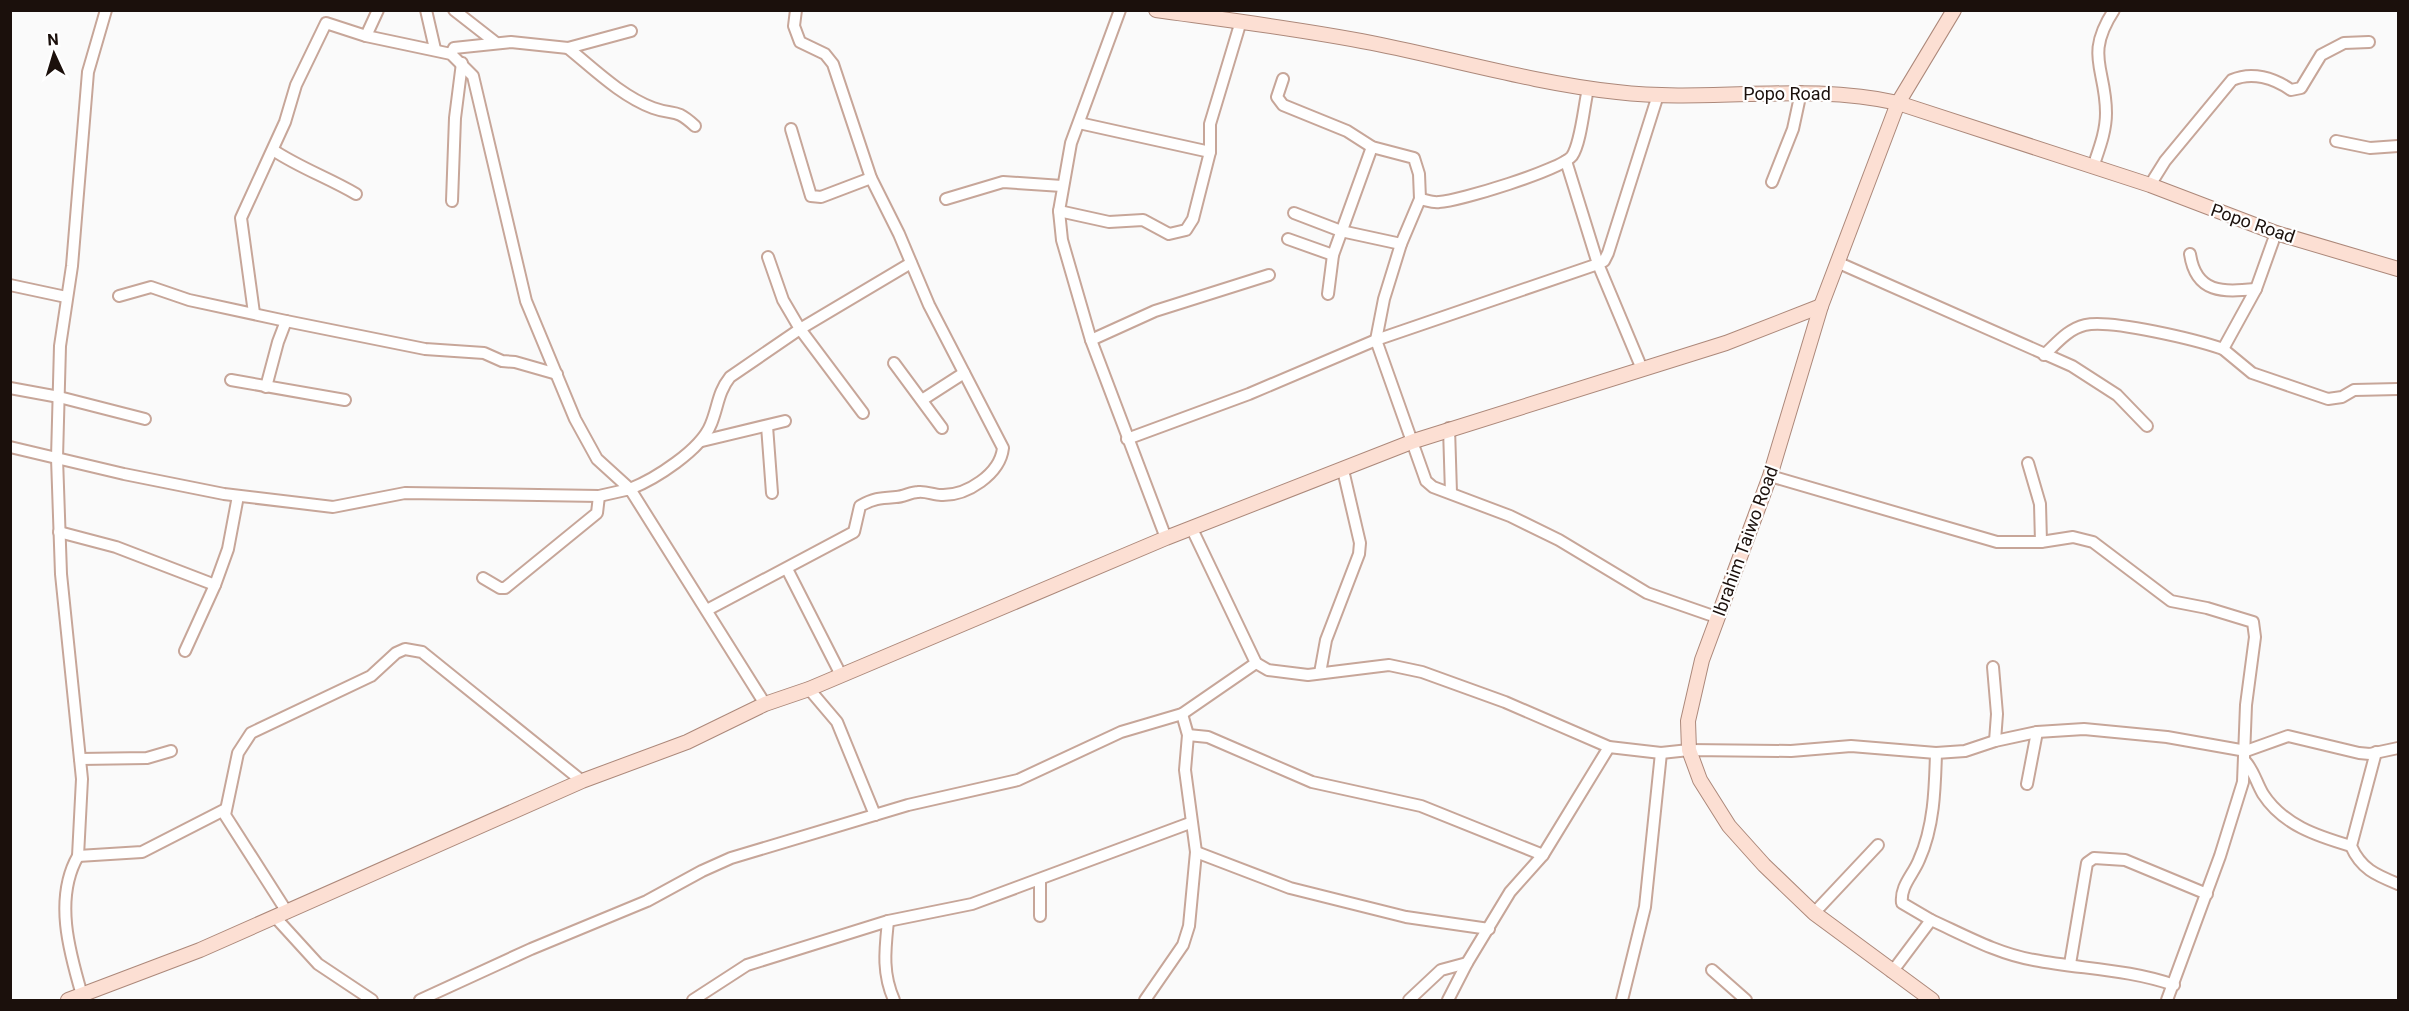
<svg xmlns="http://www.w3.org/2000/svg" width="2409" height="1011" font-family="Roboto,sans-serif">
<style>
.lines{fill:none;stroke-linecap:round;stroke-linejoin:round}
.minor-casing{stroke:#c7a699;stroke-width:14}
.major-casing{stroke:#ac887a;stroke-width:16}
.minor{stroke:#fff;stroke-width:10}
.major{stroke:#fcdfd3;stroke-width:14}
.labels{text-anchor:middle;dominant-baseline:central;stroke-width:4.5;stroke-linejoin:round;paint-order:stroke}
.street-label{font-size:18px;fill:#1b100c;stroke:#fff}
</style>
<rect width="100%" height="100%" fill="#fafafa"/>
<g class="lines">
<defs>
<g id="minor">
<path d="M 426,10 L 435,49"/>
<path d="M 454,10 L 495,42"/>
<path d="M 1120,10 L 1071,143 L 1059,211 L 1062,240 L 1091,340 L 1166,538"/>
<path d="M 366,36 L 378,10"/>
<path d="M 568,48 C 594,69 621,96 653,108 C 675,116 674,107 695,126"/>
<path d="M 451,54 L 454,48 L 511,42 L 568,48 L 631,31"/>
<path d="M 1283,79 L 1277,97 L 1283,105 L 1347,131 L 1372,147 L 1414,158 L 1419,174 L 1420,199 L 1401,244 L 1384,299 L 1376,340 L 1426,481 L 1433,487 L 1510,516 L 1559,540 L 1647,593 L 1716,617"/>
<path d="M 1079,123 L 1210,152"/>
<path d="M 791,129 L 811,196 L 821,197 L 871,178"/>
<path d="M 2336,141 L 2370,148 L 2398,146"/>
<path d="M 273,150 C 300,168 329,178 356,194"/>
<path d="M 2093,167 C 2099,149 2106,132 2106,113 C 2106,68 2084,56 2114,10"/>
<path d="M 1772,182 L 1793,129 L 1801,92"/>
<path d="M 2150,185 L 2165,161 L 2232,80 C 2252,71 2274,78 2291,90 L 2301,88 L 2321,55 L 2344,43 L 2369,42"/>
<path d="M 946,199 L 1003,182 L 1062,186"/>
<path d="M 1420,199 C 1426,200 1433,203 1439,202 C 1459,201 1561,170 1572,156 C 1581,143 1584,105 1588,89"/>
<path d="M 452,201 L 455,118 L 462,63"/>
<path d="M 1059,211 L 1109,222 L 1143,220 L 1169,234 L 1186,230 L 1193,219 L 1210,152 L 1210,124 L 1241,21"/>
<path d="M 1294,213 L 1341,231 L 1401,244"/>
<path d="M 1288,239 L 1333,255"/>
<path d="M 2190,254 C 2196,294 2223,292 2256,289"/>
<path d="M 768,257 L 783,300 L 800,329 L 863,413"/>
<path d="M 1839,263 L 2072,366 L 2117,395 L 2147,426"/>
<path d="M 10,285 L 66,297"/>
<path d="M 1328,294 L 1333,255 L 1372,147"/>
<path d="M 119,296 L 151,287 L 189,300 L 286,321 L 425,349 L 484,353 L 502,361 L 515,362 L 557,374"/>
<path d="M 254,313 L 241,218 L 285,122 L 296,85 L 326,23 L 366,36 L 451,54 L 473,76 L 526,301 L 575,419 L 597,459 L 630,489 C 655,479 701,450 711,424 C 718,407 718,392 730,377 L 800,329 L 911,263"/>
<path d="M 1091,340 L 1155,311 L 1269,275"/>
<path d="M 2223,349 L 2252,373 L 2328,399 L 2342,397 L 2354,390 L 2398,389"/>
<path d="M 2044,355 C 2057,343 2068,329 2085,325 C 2111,319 2197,340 2223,349 L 2256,289 L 2276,233"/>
<path d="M 894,363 L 942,428"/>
<path d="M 1642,369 L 1598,264 L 1604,261 L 1608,253 L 1658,95"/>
<path d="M 231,380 L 345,400"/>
<path d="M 266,387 L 278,342 L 286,321"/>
<path d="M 10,388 L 59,397 L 145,419"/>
<path d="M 922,400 L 964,373"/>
<path d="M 767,426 L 772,493"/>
<path d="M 1449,428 L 1451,493"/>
<path d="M 1127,439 L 1249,394 L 1376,340 L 1598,264 L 1566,161"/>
<path d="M 702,441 L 785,421"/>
<path d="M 10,447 L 124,474 L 224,494 L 333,507 L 405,493 L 599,496 L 630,489 L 765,704"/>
<path d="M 2028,463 L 2040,504 L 2041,542"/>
<path d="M 1770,476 L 1997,542 L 2041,542 L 2073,537 L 2093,542 L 2171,601 L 2207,608 L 2253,622 L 2255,637 L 2246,705 L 2243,782 L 2220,856 L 2167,1000"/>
<path d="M 1192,529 L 1256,663 L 1268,670 L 1308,675 L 1389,665 L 1422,672 L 1505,702 L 1609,747 L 1661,753 L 1689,750 L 1791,751 L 1851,746 L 1936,753 L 1965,751 L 1995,741 L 2037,732 L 2084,729 L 2167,737 L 2246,751 L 2288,736 L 2359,753 L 2370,754 L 2398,748"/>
<path d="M 59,532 L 116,547 L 215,585"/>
<path d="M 787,569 L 841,675"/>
<path d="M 483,578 L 500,588 L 505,588 L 597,513 L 599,496"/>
<path d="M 707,610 L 854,532 L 860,506 C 874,498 881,498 896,497 C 903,497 911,492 918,492 C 926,491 934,495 941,495 C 967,496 1000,474 1003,448 L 929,305 L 899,234 L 871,178 L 833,64 L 825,54 L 800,42 L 794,26 L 796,10"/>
<path d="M 185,651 L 215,585 L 228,549 L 238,496"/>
<path d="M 1993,667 L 1997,714 L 1995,741"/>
<path d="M 1320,673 L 1326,640 L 1359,554 L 1360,543 L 1343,470"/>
<path d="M 809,689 L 837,722 L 875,815"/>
<path d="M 1188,735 L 1208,737 L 1312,782 L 1421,806 L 1543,855"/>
<path d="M 2376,752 L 2351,846 C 2361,869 2376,875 2398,884"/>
<path d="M 80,759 L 147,758 L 171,751"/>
<path d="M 2245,761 C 2254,771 2256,782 2263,794 C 2283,825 2317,836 2351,846"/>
<path d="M 2027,784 L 2037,732"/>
<path d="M 1196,852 L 1290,888 L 1406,917 L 1489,929"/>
<path d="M 78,856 L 142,852 L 224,810"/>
<path d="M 1040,880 L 1040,916"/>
<path d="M 287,912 L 225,815 L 238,753 L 251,733 L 371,676 L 396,653 L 405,649 L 422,652 L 582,781"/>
<path d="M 1814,913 L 1878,845"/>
<path d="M 276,918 L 318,964 L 372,1000"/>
<path d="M 1931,920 L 1902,903 C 1900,886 1913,875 1919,860 C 1934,827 1935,789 1936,753"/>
<path d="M 888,921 C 885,950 882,973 894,1000"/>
<path d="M 2070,964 L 2087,863 L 2094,858 L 2125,860 L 2207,894"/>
<path d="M 1712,970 L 1746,1000"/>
<path d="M 1892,972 L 1931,920 C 1964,935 1998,954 2034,960 C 2081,969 2128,969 2174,985"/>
<path d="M 82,995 C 69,951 54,898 78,856 L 82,779 L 61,574 L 57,458 L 60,346 L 72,266 L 88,72 L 106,10"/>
<path d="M 420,1000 L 531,949 L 647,901 L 702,871 L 731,858 L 908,805 L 1018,780 L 1121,732 L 1182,714 L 1256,663"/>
<path d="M 693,1000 L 747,965 L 888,921 L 972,904 L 1190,823"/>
<path d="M 1145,1000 L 1183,945 L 1189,926 L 1196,852 L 1185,770 L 1188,735 L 1182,714"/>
<path d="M 1409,1000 L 1441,970 L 1467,963"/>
<path d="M 1448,1000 L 1467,963 L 1510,892 L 1543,855 L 1609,747"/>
<path d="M 1622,1000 L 1645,907 L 1661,753"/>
</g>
<g id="major">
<path d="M 1156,10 C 1228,20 1301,29 1372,43 C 1453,59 1534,83 1617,92 C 1711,103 1805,82 1898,103 L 2150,185 L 2276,233 L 2398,269"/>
<path d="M 68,1000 L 200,950 L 582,781 L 687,742 L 765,704 L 809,689 L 1166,538 L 1414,441 L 1726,343 L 1821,306"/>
<path d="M 1932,1000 L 1814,913 L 1764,865 L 1729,826 L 1700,780 L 1689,750 L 1688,721 L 1702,660 L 1770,476 L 1821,306 L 1898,103 L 1954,10"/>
</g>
</defs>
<use href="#minor" class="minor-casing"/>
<use href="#major" class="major-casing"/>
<use href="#minor" class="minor"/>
<use href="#major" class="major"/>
</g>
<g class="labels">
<g class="street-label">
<text x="1787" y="93">Popo Road</text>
<text transform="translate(2253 223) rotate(19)">Popo Road</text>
<text transform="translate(1745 541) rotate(-70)">Ibrahim Taiwo Road</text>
</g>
</g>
<rect width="2409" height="1011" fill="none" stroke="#1b100c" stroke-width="24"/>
<g transform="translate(54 54) rotate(356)" stroke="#ffffff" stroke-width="4.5" paint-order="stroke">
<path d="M0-4.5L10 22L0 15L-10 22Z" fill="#1b100c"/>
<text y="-9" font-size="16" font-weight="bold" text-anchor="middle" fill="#1b100c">N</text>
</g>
</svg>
